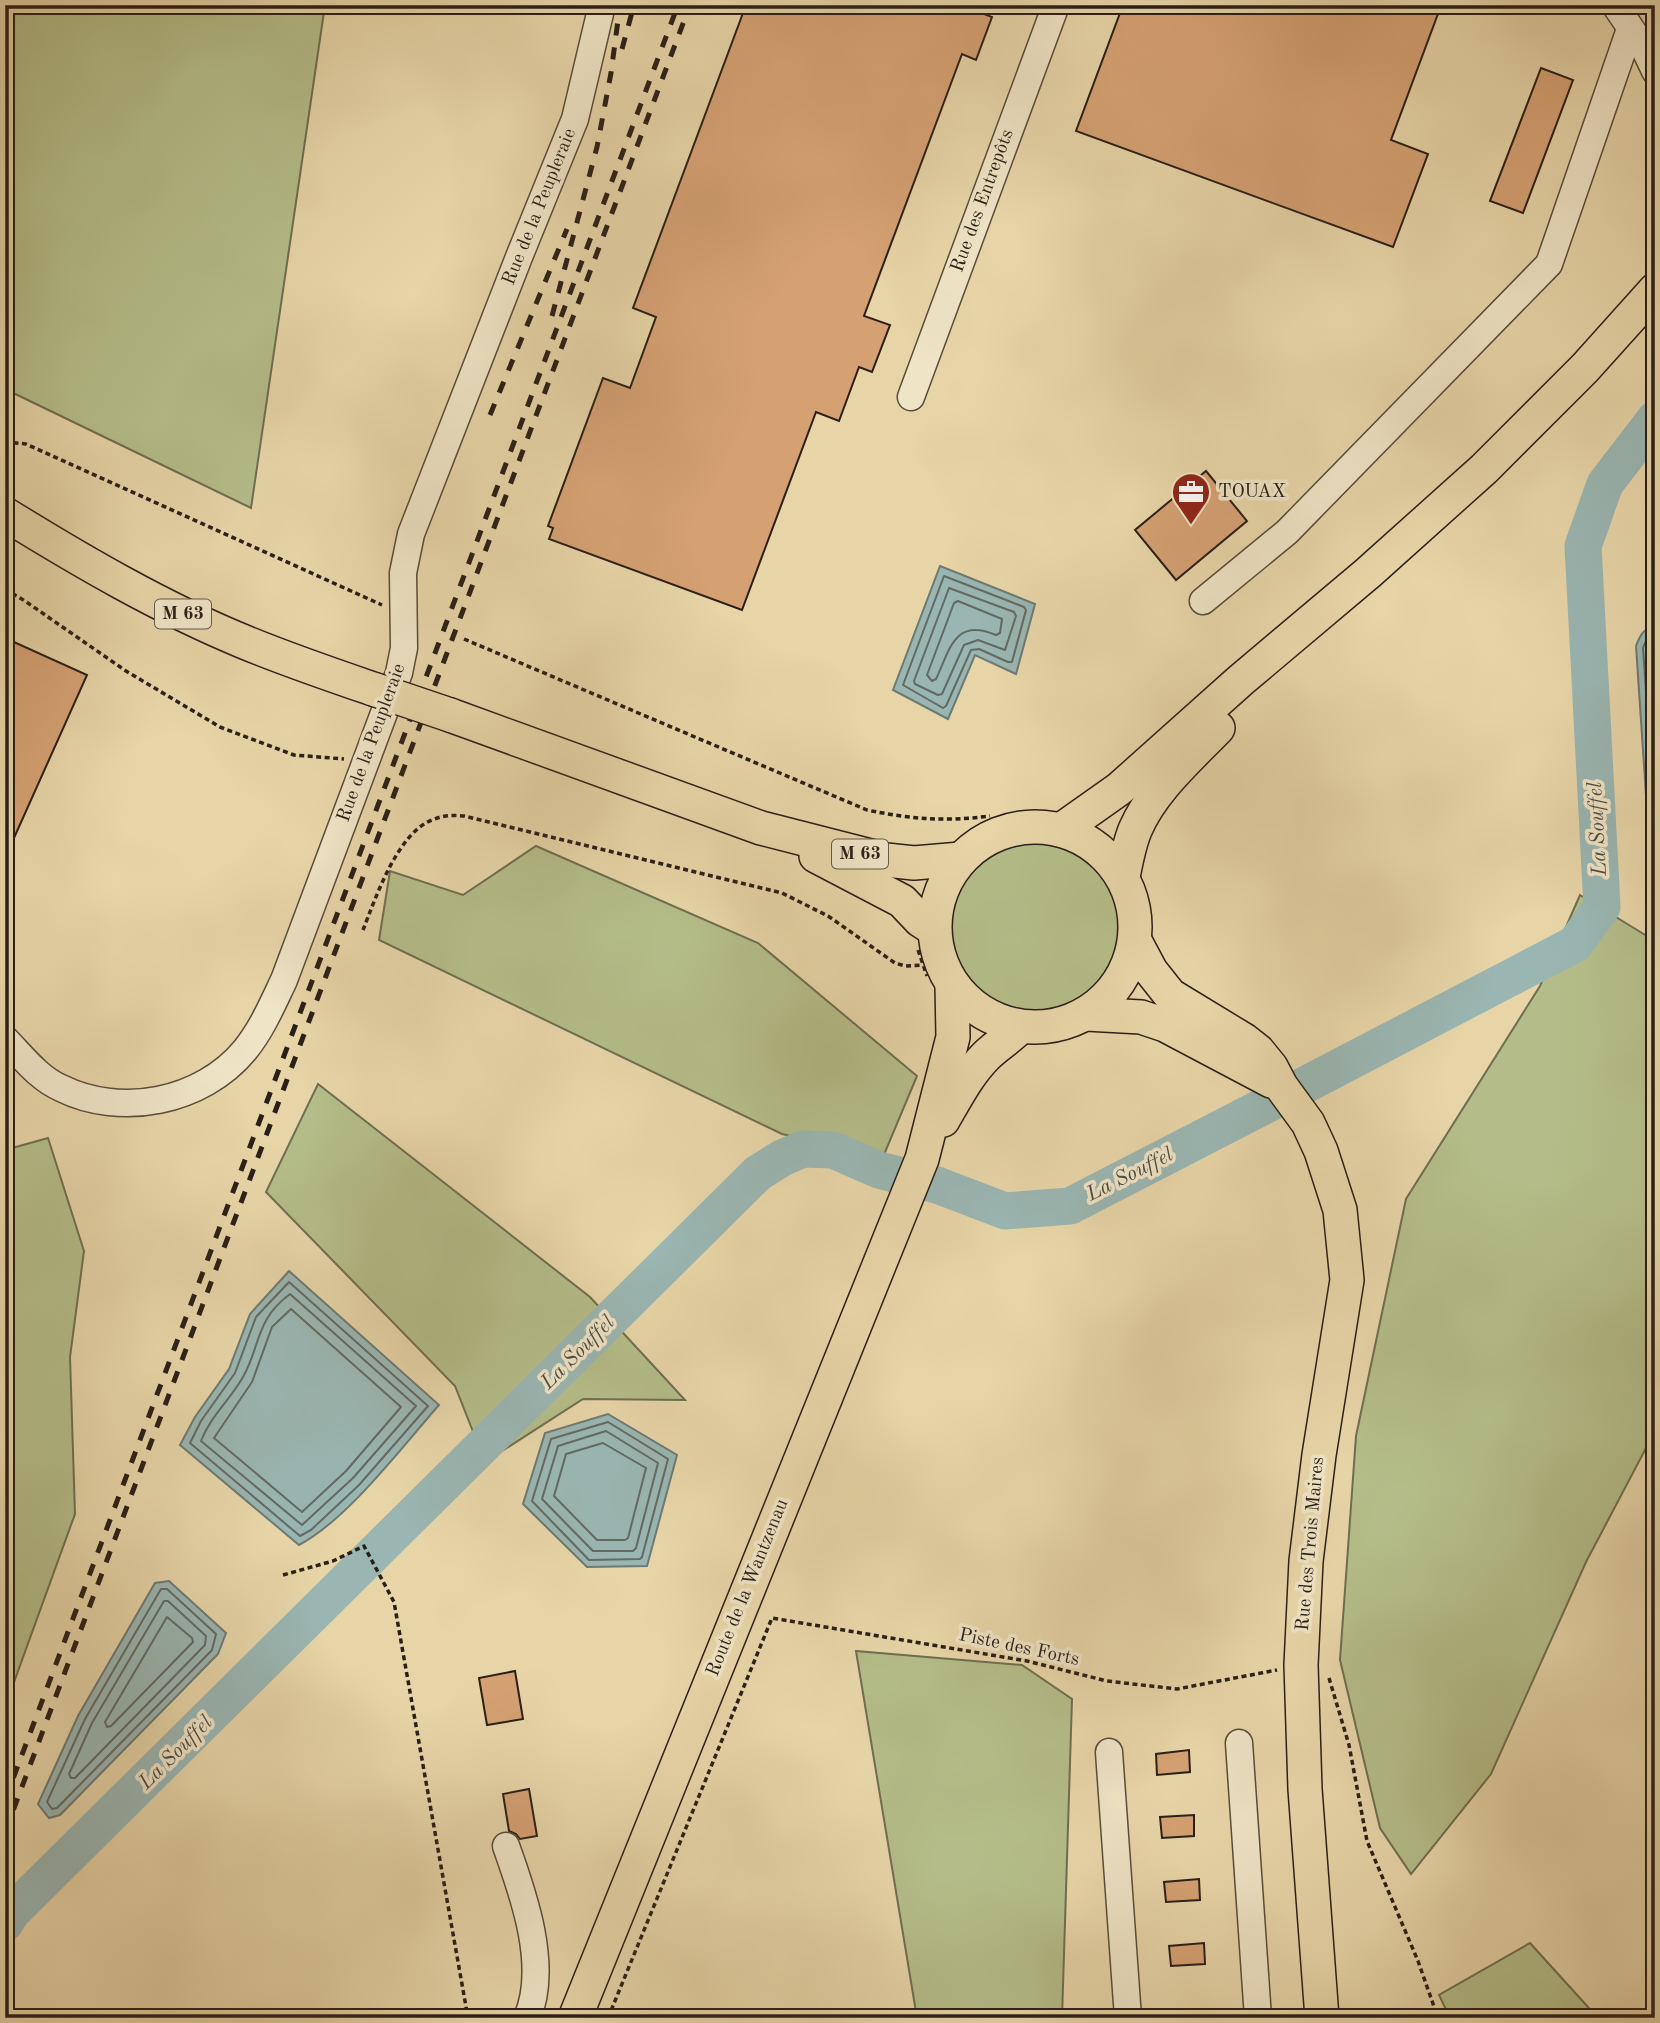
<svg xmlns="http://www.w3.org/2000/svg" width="1660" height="2023" font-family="'Old Standard TT',serif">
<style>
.green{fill:#b4bd89;stroke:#6f6e50;stroke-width:2}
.water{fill:#9ab6b2;stroke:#6d7a74;stroke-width:2}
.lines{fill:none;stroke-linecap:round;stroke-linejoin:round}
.shore{stroke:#626a64;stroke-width:2}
.river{stroke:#9ab6b2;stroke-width:37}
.building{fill:#d5a173;stroke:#2a1f17;stroke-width:2}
.minor-casing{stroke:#594c3b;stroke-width:29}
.major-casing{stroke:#2a1f17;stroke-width:36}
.path{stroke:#2a1f17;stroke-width:3.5;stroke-dasharray:5 3.5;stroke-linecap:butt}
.minor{stroke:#efe4c6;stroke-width:26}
.major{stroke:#e7d5a8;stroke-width:33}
.rail{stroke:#2a1f17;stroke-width:5;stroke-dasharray:12 12;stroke-linecap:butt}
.major-bridge-casing{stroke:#2a1f17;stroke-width:36;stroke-linecap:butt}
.major-bridge{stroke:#e7d5a8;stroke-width:33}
.labels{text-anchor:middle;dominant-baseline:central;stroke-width:7;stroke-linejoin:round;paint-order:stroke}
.shield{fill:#efe4c6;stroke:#655a4c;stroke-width:2}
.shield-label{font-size:18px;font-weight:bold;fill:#2a1f17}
.street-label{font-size:19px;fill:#2a1f17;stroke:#efe4c6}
.poi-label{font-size:19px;fill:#2a1f17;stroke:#efe4c6;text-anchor:start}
.water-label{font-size:21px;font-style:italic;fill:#4c4c46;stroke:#efe4c6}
</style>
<rect width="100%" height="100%" fill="#e7d5a8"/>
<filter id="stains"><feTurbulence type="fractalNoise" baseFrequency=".00286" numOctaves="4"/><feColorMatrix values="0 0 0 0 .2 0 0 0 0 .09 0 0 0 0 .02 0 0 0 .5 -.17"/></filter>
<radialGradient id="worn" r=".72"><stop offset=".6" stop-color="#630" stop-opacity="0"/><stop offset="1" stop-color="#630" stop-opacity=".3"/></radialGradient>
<g class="green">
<path d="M 5,5 L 325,5 L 251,508 L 5,389 Z"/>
<circle cx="1035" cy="928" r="90"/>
<path d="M 536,846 L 758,943 L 917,1076 L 883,1157 L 782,1134 L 379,940 L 390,871 L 463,895 Z"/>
<path d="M 1580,895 L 1655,941 L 1655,1431 L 1586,1562 L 1491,1774 L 1411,1874 L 1380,1828 L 1340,1660 L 1356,1436 L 1406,1199 L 1540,986 Z"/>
<path d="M 318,1084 L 590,1297 L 685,1400 L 583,1399 L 485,1462 L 455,1386 L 266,1192 Z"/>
<path d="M 48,1138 L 84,1251 L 70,1357 L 75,1514 L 5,1707 L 5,1150 Z"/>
<path d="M 856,1651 L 1022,1665 L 1072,1699 L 1062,2018 L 917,2018 Z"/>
<path d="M 1530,1943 L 1598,2018 L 1450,2018 L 1439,1995 Z"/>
</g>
<g class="water">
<path d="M 940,566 L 1035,604 L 1016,674 L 975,655 L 948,719 L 893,690 Z"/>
<path d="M 1655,627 L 1655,875 L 1651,870 L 1636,646 C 1640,636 1643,628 1655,627 Z"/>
<path d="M 289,1271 L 439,1405 C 402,1447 348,1519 299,1545 L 180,1445 L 195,1417 L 229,1369 L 250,1314 Z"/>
<path d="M 608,1414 L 677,1455 L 647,1566 L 587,1567 L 523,1504 L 545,1433 Z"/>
<path d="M 169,1581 L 226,1633 L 218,1654 L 60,1815 L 49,1818 L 38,1804 L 78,1716 L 155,1583 Z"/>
</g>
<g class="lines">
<g class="shore">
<path d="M 944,576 L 1024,607 L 1026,610 L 1012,662 L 1008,662 L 979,649 L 971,650 L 946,706 L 943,708 L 903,685 Z"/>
<path d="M 949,588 L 1014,612 L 1016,616 L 1005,650 L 978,640 L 964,645 L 942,694 L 938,695 L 915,684 L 914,681 Z"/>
<path d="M 958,601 L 1002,619 L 1000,633 L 996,635 C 955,617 950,649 936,679 L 932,681 L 927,675 L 954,603 Z"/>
<path d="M 1655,634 L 1647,638 L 1643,648 L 1655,821"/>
<path d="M 289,1282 L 428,1406 L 359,1485 L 311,1530 L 300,1536 L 190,1443 L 201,1421 L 235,1373 L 256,1317 Z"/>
<path d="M 290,1294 L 416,1406 L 353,1478 L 302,1525 L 201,1441 C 210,1417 230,1400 243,1377 C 261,1345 255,1320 290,1294 Z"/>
<path d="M 291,1309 L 401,1407 L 346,1471 L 302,1512 L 214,1438 L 252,1382 L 272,1327 Z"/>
<path d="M 608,1422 L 668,1459 L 642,1557 L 640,1559 L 589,1560 L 532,1501 L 551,1439 Z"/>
<path d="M 606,1431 L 658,1463 L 636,1548 L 633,1551 L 593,1551 L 542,1499 L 558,1446 Z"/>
<path d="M 603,1443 L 646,1468 L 628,1538 L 625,1540 L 597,1540 L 554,1496 L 566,1454 Z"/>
<path d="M 161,1589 L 167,1589 L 216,1634 L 212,1650 L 57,1808 L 52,1809 L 47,1802 L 85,1719 Z"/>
<path d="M 164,1601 L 168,1601 L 206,1636 L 205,1645 L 75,1778 L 71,1778 L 69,1774 L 92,1723 Z"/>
<path d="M 167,1617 L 192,1638 L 193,1642 L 111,1726 L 107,1727 L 105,1722 Z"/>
</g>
<g class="river">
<path d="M 1303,1086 L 1575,944 L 1602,907 L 1583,546 L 1605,484 L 1655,419"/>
<path d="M 5,1923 L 12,1912 L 758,1173 L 782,1158 L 803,1149 L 833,1150 L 879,1170 L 937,1185 L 1005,1211 L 1070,1206 L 1270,1103"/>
</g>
</g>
<g class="building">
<path d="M 746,5 L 975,5 L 974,10 L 992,17 L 976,60 L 962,54 L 864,316 L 890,325 L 872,372 L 859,367 L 839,421 L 816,412 L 742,610 L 549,539 L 553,528 L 548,526 L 603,378 L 630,388 L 656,317 L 633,308 Z"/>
<path d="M 1123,5 L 1424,5 L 1439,11 L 1391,140 L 1428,154 L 1393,247 L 1076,131 Z"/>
<path d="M 1541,68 L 1573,80 L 1523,213 L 1490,201 Z"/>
<path d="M 1206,471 L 1247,521 L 1176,580 L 1135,530 Z"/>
<path d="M 5,638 L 87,675 L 5,858 Z"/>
<path d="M 515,1671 L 523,1719 L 487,1725 L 479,1678 Z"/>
<path d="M 1189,1750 L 1190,1772 L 1157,1775 L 1156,1754 Z"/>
<path d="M 529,1789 L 537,1836 L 520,1839 L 516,1834 L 509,1831 L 503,1794 Z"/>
<path d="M 1194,1815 L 1194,1836 L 1162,1838 L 1160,1817 Z"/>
<path d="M 1199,1879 L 1200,1900 L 1166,1902 L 1164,1882 Z"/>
<path d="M 1204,1943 L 1205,1964 L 1171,1966 L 1169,1946 Z"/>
</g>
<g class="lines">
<defs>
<g id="minor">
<path d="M 1615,5 L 1644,48"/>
<path d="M 1655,60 L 1644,48 L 1655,71"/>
<path d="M 911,397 L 1056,5"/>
<path d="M 1203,601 L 1287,532 L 1549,264 L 1630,29"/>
<path d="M 5,1039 C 22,1056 38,1078 61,1088 C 121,1118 202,1102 245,1050 C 262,1029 272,1005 284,980 L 399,673 L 404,648 L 403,573 L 411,534 L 519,257 L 575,119 L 602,5"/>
<path d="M 1239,1743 L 1258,2018"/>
<path d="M 1109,1752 L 1128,2018"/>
<path d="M 506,1846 C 524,1896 549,1967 527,2018"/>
</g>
<g id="major">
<path d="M 5,514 C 81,561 160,607 242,641 C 285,659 329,674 373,689"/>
<path d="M 450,715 L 761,828 L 886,860 L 914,863 L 961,859"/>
<circle cx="1035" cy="927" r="100"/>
<path d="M 1061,830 L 1119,789 L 1241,680 L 1368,573 L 1484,469 L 1585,368 L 1655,290"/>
<path d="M 816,856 L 902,901 L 920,920 L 934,929"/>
<path d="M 1123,877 C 1126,861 1129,845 1135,830 C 1152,790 1189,758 1218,728"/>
<path d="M 1135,941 L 1151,971 L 1170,995 L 1244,1040 L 1258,1051 L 1271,1067 L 1281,1086 L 1308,1123 L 1321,1151 L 1340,1210 L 1347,1280 L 1319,1455 L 1306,1561 L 1301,1665 L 1305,1789 L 1322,2018"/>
<path d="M 1086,1014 L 1141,1017 L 1165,1025 L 1271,1081"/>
<path d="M 943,1120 C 956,1098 968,1074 986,1056 C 997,1045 1010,1038 1020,1027"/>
<path d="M 575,2018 L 922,1159 L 953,1037 L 952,985"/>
</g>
</defs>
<use href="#minor" class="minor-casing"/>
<use href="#major" class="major-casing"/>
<g class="path">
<path d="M 5,442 L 26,444 L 382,605"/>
<path d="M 5,589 L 25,601 L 126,671 L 220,727 L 294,755 L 344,759"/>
<path d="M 464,639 L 867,810 C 911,819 944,822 990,816"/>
<path d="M 363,930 C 376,897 397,834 432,820 C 443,815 453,815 464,816 L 782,893 L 828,916 L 895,963 L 905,966 L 923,965"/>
<path d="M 918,950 L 927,976"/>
<path d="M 283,1575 L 333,1561 L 364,1546 L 394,1602 L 468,2018"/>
<path d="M 1329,1678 L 1349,1745 L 1367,1841 L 1418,1961 L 1438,2018"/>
<path d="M 608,2018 L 772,1618 L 1027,1661 L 1107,1681 L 1177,1689 L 1277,1670"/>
</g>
<use href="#minor" class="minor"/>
<use href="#major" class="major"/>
<g class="rail">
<path d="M 622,49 L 634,5"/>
<path d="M 552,316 L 597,147 L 611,73 L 620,5"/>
<path d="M 490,415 L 567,229"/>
<path d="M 5,1800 L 678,5"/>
<path d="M 5,1832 L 690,5"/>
</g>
<defs>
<path id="major-bridge" d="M 373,689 L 450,715"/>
</defs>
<use href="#major-bridge" class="major-bridge-casing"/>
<use href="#major-bridge" class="major-bridge"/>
</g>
<defs>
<symbol id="office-pin" viewBox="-11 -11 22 30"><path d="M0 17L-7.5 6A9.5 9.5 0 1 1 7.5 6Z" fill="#8f2418" stroke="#efe4c6"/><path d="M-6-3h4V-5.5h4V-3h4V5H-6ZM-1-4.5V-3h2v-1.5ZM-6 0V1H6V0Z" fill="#fff"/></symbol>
</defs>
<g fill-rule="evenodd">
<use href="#office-pin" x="1169" y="470" width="44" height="60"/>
</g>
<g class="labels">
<g class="shield">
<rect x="155" y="599.5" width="56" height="29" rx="5"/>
<rect x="832" y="839.5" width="56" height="29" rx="5"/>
</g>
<g class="shield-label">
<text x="183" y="614">M 63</text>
<text x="860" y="854">M 63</text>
</g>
<g class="street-label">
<text transform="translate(983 201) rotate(-70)">Rue des Entrepôts</text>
<text transform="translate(540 207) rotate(-68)">Rue de la Peupleraie</text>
<text transform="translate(372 743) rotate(-70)">Rue de la Peupleraie</text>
<text transform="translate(1311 1544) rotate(-85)">Rue des Trois Maires</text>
<text transform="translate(748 1588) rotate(-68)">Route de la Wantzenau</text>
<text transform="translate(1019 1648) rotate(12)">Piste des Forts</text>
</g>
<g class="poi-label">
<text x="1218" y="492">TOUAX</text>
</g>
<g class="water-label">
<text transform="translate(1598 829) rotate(-93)">La Souffel</text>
<text transform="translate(1130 1175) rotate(-27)">La Souffel</text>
<text transform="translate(578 1353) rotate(-45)">La Souffel</text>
<text transform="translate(176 1753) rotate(-45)">La Souffel</text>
</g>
</g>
<rect width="1660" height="2023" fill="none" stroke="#e7d5a8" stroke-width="28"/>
<rect x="7" y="7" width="1646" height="2009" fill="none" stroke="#2a1f17" stroke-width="3.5"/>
<rect x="14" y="14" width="1632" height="1995" fill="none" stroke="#2a1f17" stroke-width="2"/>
<rect width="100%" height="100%" filter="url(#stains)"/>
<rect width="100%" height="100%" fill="url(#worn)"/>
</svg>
